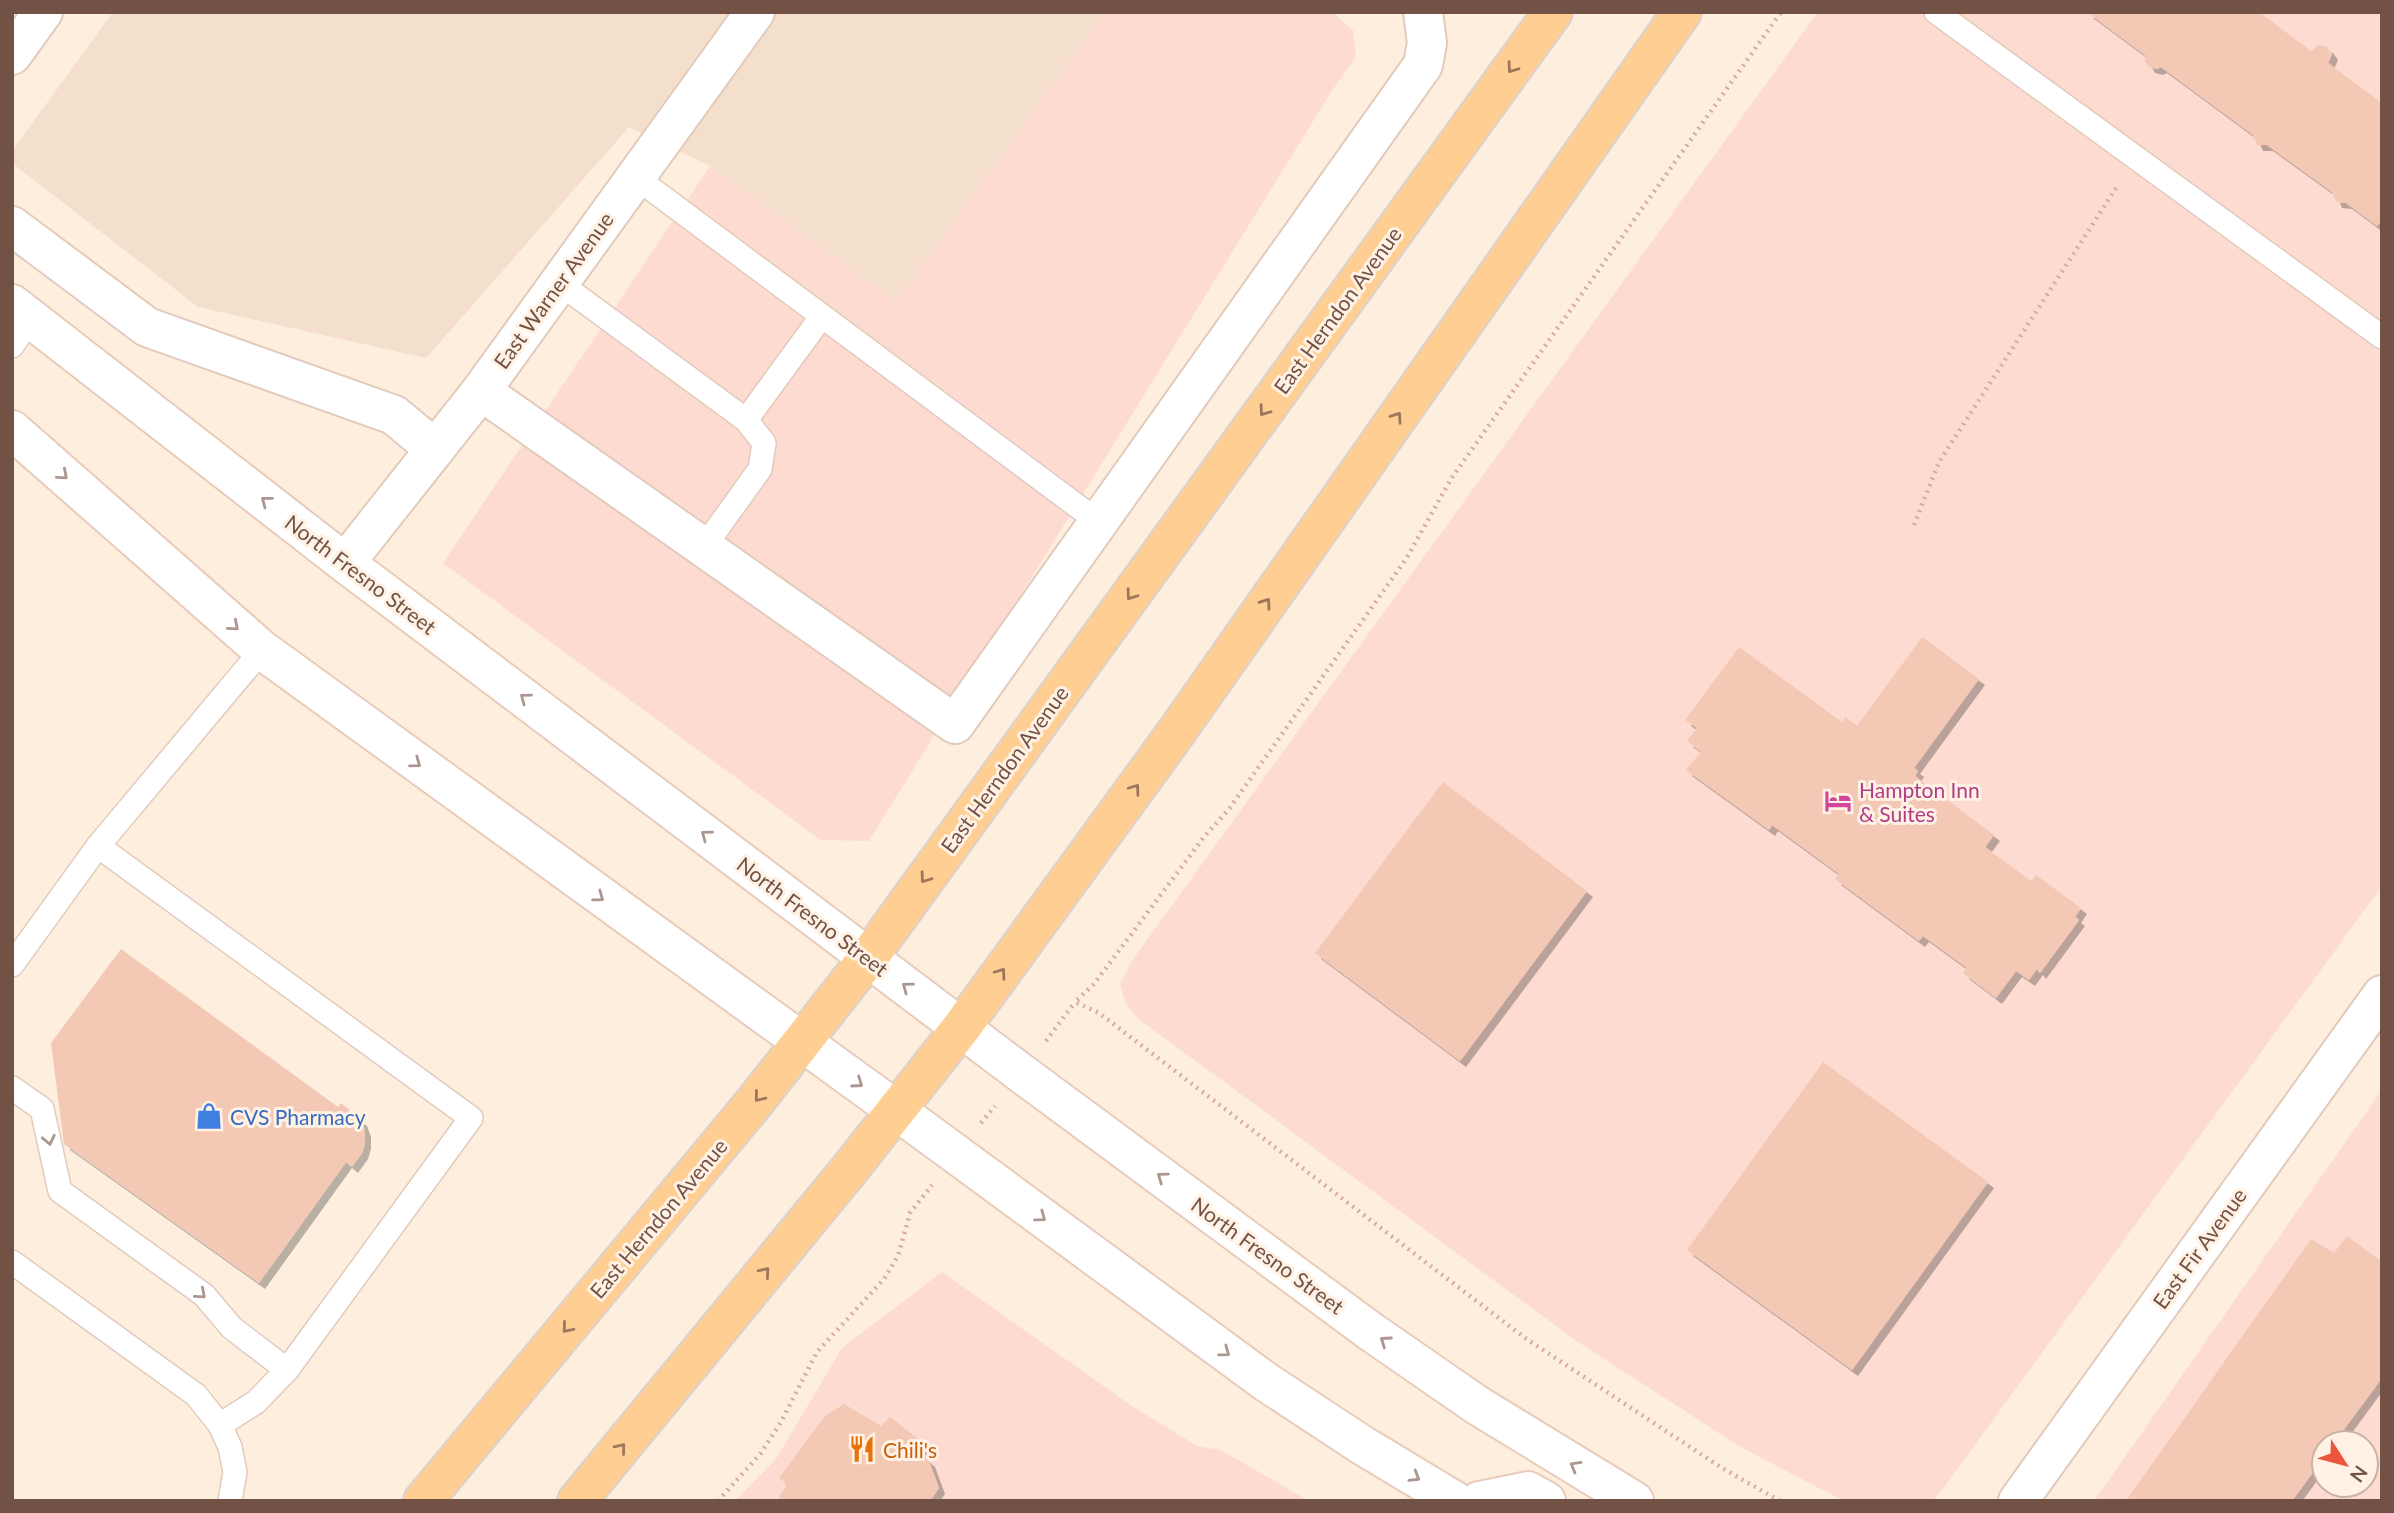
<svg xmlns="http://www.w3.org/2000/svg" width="2394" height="1513" font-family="Lato,sans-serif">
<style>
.residential{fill:#f4dfcc}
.commercial{fill:#fedbd1;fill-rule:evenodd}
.building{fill:#f3c8b5;filter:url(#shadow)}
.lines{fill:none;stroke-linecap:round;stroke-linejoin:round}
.service-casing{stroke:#e2cbbd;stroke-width:26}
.minor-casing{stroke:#e2cbbd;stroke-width:42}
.secondary-casing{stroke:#e8cbba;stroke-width:42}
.primary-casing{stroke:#dbd2cf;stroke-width:42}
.path{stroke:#d7ac99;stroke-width:4.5;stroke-dasharray:2 5;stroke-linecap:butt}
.service{stroke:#fff;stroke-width:23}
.minor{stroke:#fff;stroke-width:38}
.secondary{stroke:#fff;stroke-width:38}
.primary{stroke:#fece93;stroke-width:38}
.oneway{stroke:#9d775d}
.oneway2{stroke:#ab9790}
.labels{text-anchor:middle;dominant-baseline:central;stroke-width:6;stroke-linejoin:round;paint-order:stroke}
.street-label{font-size:21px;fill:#735246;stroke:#fff2e5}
.hotel-label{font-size:21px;fill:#b23c85;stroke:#fff2e5;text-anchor:start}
.shop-label{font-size:21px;fill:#366cbe;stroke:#fff2e5;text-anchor:start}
.food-label{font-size:21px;fill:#c56008;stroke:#fff2e5;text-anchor:start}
</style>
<defs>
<filter id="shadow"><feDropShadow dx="6" dy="6" stdDeviation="0" flood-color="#0004"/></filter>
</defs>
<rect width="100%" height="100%" fill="#fdeede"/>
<path class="residential" d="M 113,12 L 1105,12 L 896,302 L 710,166 L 629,127 L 426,358 L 198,307 L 12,163 L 12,151 Z"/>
<g class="commercial">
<path d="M 1105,12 L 1332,12 L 1353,30 L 1356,57 L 1331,92 L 869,841 L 821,840 L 443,563 L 710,166 L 896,302 Z"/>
<path d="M 1818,12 L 2382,12 L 2382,886 L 1934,1501 L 1844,1501 L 1742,1448 L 1575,1340 L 1140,1020 L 1126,1005 L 1120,984 L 1131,962 Z"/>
<path d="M 2382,1090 L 2382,1501 L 2094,1501 ZM 2324,1443 L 2366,1443 L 2366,1485 L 2324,1485 Z"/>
<path d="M 942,1272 L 1135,1408 L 1197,1446 L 1221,1450 L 1309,1501 L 735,1501 L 776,1459 L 842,1348 Z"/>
</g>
<g class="building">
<path d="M 2087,12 L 2259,12 L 2311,51 L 2319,45 L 2327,47 L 2332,54 L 2328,63 L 2382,103 L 2382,220 L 2377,226 L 2346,203 L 2336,202 L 2332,192 L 2267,145 L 2257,145 L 2253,135 L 2161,67 L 2157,69 L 2149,67 L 2145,60 L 2146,56 Z"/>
<path d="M 1922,637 L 1979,679 L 1914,768 L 1918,771 L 1915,776 L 1994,835 L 1985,847 L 2031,881 L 2036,875 L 2081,908 L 2075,917 L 2079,920 L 2040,973 L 2037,969 L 2029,980 L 2016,971 L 1996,998 L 1963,973 L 1967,968 L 1923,936 L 1919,941 L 1835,879 L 1839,874 L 1772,825 L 1769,830 L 1686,770 L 1701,752 L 1687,741 L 1697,728 L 1685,720 L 1739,647 L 1842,722 L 1845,717 L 1857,726 Z"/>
<path d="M 1443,782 L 1587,891 L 1460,1061 L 1315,953 Z"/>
<path d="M 121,949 L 338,1107 L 341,1103 L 361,1120 L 365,1131 L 365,1143 L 362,1153 L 352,1167 L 346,1162 L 259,1283 L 64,1144 L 51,1043 Z"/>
<path d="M 1823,1062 L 1988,1182 L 1852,1370 L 1687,1250 Z"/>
<path d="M 2347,1236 L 2382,1262 L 2382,1378 L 2334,1443 L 2324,1443 L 2324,1457 L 2292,1501 L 2126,1501 L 2311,1239 L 2334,1253 Z"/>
<path d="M 844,1404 L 881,1426 L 890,1417 L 925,1444 L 921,1454 L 929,1461 L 939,1488 L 930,1501 L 777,1501 L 787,1484 L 779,1478 L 825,1416 Z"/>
</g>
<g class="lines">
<defs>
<g id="service">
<path d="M 1936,12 L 2382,337"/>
<path d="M 634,176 L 1100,523"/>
<path d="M 558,282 L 746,420 L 764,443 L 760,469 L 704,547"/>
<path d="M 12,346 L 31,318"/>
<path d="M 746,420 L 822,316"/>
<path d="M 98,846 L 471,1118 L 287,1370 L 256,1402 L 220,1425"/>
<path d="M 12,965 L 98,846 L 262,650"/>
<path d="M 12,1088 L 42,1109 L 60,1191 L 204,1295 L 232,1328 L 287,1370"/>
<path d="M 12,1262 L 196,1395 L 220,1425 L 230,1447 L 235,1472 L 230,1501"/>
</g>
<g id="minor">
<path d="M 12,55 L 43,12"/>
<path d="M 12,226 L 147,327 L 394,415 L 435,449"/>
<path d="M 481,391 L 955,724 L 1423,65 L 1427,43 L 1423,12"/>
<path d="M 345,563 L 481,391 L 755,12"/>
<path d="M 2018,1501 L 2382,995"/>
</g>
<g id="secondary">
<path d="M 12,304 L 345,563 L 1021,1073 L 1370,1331 L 1477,1405 L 1634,1501"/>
<path d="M 12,430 L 262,650 L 896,1110 L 1266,1382 L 1362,1445 L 1455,1501"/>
<path d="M 1479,1501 L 1528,1491 L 1546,1501"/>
</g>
<g id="primary">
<path d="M 423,1501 L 753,1104 L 868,958 L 1553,12"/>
<path d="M 577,1501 L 849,1170 L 961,1028 L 1175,734 L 1682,12"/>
</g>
</defs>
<use href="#service" class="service-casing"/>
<use href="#minor" class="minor-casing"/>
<use href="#secondary" class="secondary-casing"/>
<use href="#primary" class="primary-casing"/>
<g class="path">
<path d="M 1914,525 L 1939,462 L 2118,185"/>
<path d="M 1046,1041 L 1075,1002"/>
<path d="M 981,1123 L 995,1106"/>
<path d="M 718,1501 L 761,1453 L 781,1422 L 817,1352 L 884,1279 L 898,1256 L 910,1213 L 932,1185"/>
<path d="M 1780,1501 L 1722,1468 L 1525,1338 L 1099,1013 L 1075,1002 L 1094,984 L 1204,837 L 1229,809 L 1406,559 L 1451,479 L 1781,12"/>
</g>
<use href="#service" class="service"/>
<use href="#minor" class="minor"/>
<use href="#secondary" class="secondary"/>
<use href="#primary" class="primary"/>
</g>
<defs><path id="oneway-chevron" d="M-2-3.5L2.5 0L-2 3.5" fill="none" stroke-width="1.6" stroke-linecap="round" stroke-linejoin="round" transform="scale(1.75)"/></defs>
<g class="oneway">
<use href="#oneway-chevron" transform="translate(1512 68) rotate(126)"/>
<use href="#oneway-chevron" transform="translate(1264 411) rotate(126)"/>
<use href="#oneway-chevron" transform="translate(1397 417) rotate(-55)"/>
<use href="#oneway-chevron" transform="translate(1131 595) rotate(126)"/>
<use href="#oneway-chevron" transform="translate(1266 603) rotate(-55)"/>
<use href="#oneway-chevron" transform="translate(1135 789) rotate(-54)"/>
<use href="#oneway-chevron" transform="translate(925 878) rotate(126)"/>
<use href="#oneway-chevron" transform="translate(1001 973) rotate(-54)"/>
<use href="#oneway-chevron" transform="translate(759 1097) rotate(129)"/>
<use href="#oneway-chevron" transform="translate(765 1272) rotate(-50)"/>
<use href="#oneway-chevron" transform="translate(567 1328) rotate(130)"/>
<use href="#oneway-chevron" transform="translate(621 1448) rotate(-51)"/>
</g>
<g class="oneway2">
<use href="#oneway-chevron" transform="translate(63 475) rotate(41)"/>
<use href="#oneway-chevron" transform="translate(266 501) rotate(-142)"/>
<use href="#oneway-chevron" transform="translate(234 626) rotate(41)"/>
<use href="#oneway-chevron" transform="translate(525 698) rotate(-143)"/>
<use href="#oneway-chevron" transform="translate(416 763) rotate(36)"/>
<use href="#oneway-chevron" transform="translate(706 835) rotate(-143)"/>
<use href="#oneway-chevron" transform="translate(599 897) rotate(36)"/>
<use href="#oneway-chevron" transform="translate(907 987) rotate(-143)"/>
<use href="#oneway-chevron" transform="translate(858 1083) rotate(35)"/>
<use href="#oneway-chevron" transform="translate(49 1140) rotate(78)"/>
<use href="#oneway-chevron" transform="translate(1162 1177) rotate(-144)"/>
<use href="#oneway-chevron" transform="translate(1041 1217) rotate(36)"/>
<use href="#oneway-chevron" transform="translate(201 1294) rotate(41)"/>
<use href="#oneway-chevron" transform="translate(1385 1341) rotate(-145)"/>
<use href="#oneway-chevron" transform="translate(1225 1352) rotate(36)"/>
<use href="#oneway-chevron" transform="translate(1575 1466) rotate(-150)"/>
<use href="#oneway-chevron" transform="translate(1415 1477) rotate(31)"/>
</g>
<defs>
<symbol id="hotel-bare" viewBox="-9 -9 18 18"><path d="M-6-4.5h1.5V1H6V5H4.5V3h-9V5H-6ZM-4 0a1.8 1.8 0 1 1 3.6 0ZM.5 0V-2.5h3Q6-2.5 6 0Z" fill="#d1479c" stroke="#fff2e5" stroke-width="2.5" paint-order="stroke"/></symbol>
<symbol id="shop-bare" viewBox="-9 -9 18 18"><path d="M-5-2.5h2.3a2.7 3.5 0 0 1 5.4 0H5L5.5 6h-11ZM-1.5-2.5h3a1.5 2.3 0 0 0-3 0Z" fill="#3f7fe0" stroke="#fff2e5" stroke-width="2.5" paint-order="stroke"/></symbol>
<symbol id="restaurant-bare" viewBox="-9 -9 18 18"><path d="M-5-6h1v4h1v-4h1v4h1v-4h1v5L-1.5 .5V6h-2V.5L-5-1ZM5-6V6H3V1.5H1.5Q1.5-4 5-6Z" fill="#e8710a" stroke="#fff2e5" stroke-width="2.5" paint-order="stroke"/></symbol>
</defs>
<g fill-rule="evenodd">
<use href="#hotel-bare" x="1819" y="782" width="38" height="38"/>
<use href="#shop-bare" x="190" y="1097" width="38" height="38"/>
<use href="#restaurant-bare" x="843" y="1430" width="38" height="38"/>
</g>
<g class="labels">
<g class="street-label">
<text transform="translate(553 290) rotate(-54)">East Warner Avenue</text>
<text transform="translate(1337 310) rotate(-54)">East Herndon Avenue</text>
<text transform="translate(361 574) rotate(37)">North Fresno Street</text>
<text transform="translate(1004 769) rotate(-54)">East Herndon Avenue</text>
<text transform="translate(813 916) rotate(37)">North Fresno Street</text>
<text transform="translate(658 1218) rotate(-50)">East Herndon Avenue</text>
<text transform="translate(2199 1248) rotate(-54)">East Fir Avenue</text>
<text transform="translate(1268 1255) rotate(36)">North Fresno Street</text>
</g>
<g class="hotel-label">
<text x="1859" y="789">Hampton Inn<tspan x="1859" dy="24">&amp; Suites</tspan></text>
</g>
<g class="shop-label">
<text x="230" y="1116">CVS Pharmacy</text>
</g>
<g class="food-label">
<text x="883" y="1449">Chili's</text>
</g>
</g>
<rect width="2394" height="1513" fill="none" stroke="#735246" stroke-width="28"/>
<g transform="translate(2345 1464) rotate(126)"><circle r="33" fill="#fff2e5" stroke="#c7b2a5" stroke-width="2"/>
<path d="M0-5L12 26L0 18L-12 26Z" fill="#eb563e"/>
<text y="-10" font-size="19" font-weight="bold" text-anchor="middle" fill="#735246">N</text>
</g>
</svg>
